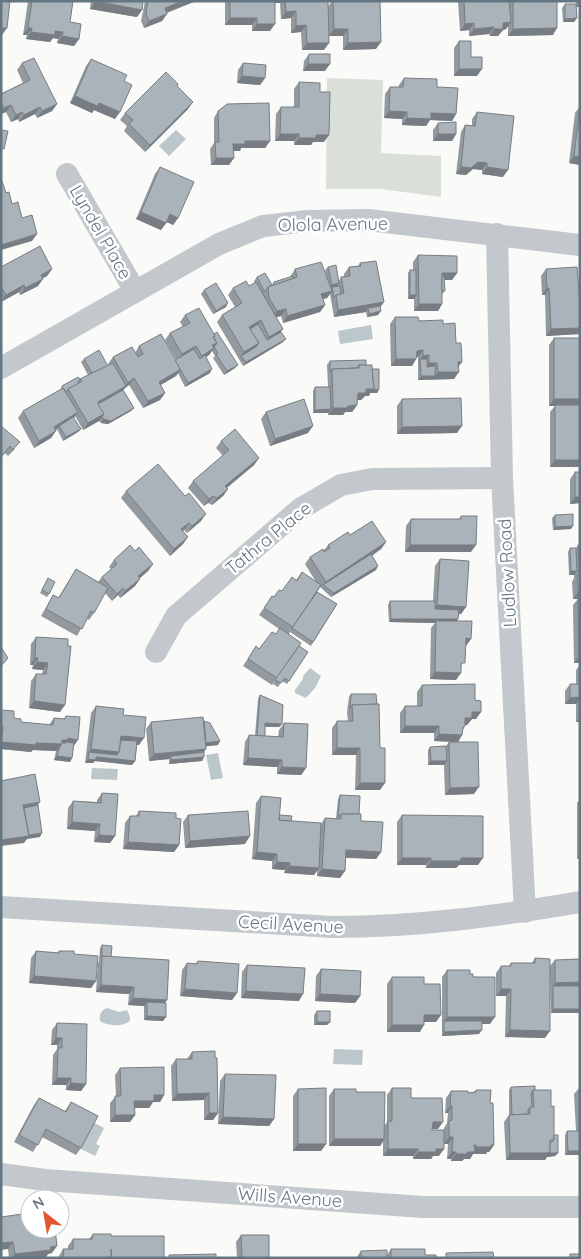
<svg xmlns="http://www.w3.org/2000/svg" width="581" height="1259" font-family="Quicksand,sans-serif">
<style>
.green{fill:#dadfd7}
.water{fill:#bbc7cb}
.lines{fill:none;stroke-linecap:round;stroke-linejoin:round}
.minor{stroke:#c3c8cc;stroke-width:22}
.wall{fill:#929a9f}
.shaded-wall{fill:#777d82}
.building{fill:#aab3b9;stroke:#777d82}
.labels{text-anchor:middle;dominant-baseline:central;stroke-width:5;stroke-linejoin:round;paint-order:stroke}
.street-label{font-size:18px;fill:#657683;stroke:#fff}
</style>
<rect width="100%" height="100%" fill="#fafaf8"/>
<path class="green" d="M 327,78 L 383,80 L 381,153 L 441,156 L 441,197 L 381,189 L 326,189 Z"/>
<g class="water">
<path d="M 176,130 L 186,139 L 169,156 L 159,146 Z"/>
<path d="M 371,325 L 373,339 L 340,344 L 338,331 Z"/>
<path d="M 310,668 L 321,676 L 315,688 L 306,698 L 295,693 L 295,690 L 303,679 L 303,676 Z"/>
<path d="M 218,753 L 223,778 L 211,780 L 206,755 Z"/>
<path d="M 92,768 L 118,769 L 117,780 L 91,779 Z"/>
<path d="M 107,1008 L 119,1012 L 127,1010 L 130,1017 L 130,1021 C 123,1027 107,1026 100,1021 C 99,1015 101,1010 107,1008 Z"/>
<path d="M 334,1049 L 363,1050 L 362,1065 L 333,1064 Z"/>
<path d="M 93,1122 L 104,1128 L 96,1144 L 100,1146 L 95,1156 L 79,1148 Z"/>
</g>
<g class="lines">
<g class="minor">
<path d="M 67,174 L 135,291"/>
<path d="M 497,234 L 502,478 L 525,912"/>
<path d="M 1,368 L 219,244 L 263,226 L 308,221 L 368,220 L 580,245"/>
<path d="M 156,652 L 176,616 L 300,509 L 341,485 L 372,479 L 502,478"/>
<path d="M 1,907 L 333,927 C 416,927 498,916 580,902"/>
<path d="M 1,1174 L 45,1180 L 423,1207 L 580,1207"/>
</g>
</g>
<g class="wall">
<path d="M 28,1 L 73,1 L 70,22 L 79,39 L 74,46 L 57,43 L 58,39 L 53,38 L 50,42 L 26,39 L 27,35 L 23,35 Z"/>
<path d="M 91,1 L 143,1 L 142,10 L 137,17 L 90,9 Z"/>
<path d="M 145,1 L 196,1 L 167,13 L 162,21 L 144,28 L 141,21 Z"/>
<path d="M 225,1 L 328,1 L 324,50 L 302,50 L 301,32 L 291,33 L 291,18 L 281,19 L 280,3 L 275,3 L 270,31 L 252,31 L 252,25 L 225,25 Z"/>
<path d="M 332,1 L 380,1 L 376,49 L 343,50 L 343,36 L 329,36 L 328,7 Z"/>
<path d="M 458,1 L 557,1 L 553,35 L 508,36 L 508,26 L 506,29 L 503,30 L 498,36 L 490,36 L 489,34 L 469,36 L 469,30 L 460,31 Z"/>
<path d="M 576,1 L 580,1 L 580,7 L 576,7 L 577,18 L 574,22 L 563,22 L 562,8 L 565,4 L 576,4 Z"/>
<path d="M 459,41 L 471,57 L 477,76 L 454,76 L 454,48 Z"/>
<path d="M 309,54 L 325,71 L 303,71 L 304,61 Z"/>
<path d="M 91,59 L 124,81 L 115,119 L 94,110 L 92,113 L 70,103 L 86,66 Z"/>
<path d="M 22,63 L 57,104 L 52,111 L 37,118 L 35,114 L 19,122 L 18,119 L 11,122 L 6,112 L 1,114 L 1,94 L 23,83 L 17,70 Z"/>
<path d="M 243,63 L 265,78 L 260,85 L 237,83 L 238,70 Z"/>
<path d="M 404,78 L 437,87 L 456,114 L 452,121 L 430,120 L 426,126 L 402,125 L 402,119 L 384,118 L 385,94 L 390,87 L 399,87 L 399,85 Z"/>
<path d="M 299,82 L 320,92 L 324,142 L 313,142 L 311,145 L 294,145 L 294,141 L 275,141 L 276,114 L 281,107 L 294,107 L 294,89 Z"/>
<path d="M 177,86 L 188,109 L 145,152 L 124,131 L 127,126 L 120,120 L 125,113 Z"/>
<path d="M 580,106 L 580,165 L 569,163 L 575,113 Z"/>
<path d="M 218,111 L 270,141 L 265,148 L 241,148 L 240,151 L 234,151 L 229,165 L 211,165 L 210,149 L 214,143 L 214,118 Z"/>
<path d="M 477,112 L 503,177 L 482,174 L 482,170 L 473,169 L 466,175 L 456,174 L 461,132 L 465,125 L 472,125 L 472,119 Z"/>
<path d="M 438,123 L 456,134 L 452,141 L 433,141 L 433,130 Z"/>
<path d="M 160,167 L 178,218 L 173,225 L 167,222 L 161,230 L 136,219 L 155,174 Z"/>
<path d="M 418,255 L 457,273 L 452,280 L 444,280 L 445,291 L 442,294 L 442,304 L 438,311 L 414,311 L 414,299 L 408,299 L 408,273 L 410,270 L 413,270 L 413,262 Z"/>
<path d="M 360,263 L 380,308 L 378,315 L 367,317 L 366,312 L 334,317 L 330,294 L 327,298 L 323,299 L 325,305 L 320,312 L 283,323 L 281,316 L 276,317 L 283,342 L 243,366 L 217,322 L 222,315 L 235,307 L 228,295 L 233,288 L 249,286 L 255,283 L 254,281 L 257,277 L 272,285 L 274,282 L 290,277 L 295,269 L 327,278 L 325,270 L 328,267 L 339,281 L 341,277 L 344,277 L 344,274 L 349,267 L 358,266 Z"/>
<path d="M 1,267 L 52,269 L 47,276 L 43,278 L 38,286 L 20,295 L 19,292 L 1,302 Z"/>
<path d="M 546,269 L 580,304 L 580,334 L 546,336 L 545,295 L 542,295 L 541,276 Z"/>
<path d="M 204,290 L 226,307 L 213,314 L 201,294 Z"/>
<path d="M 185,315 L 214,334 L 235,368 L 224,375 L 213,358 L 215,356 L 212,351 L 209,355 L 206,357 L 210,373 L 185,387 L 178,373 L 176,376 L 160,385 L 165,393 L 160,400 L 143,408 L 129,385 L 125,388 L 123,390 L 131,411 L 108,424 L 101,423 L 99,421 L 83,430 L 75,416 L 74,418 L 81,429 L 78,432 L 63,441 L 57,429 L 56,430 L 51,438 L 34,448 L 18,418 L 23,411 L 60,390 L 62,386 L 80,379 L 88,375 L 81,362 L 84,359 L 108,366 L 109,365 L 108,364 L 113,357 L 135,353 L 139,346 L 175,360 L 176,359 L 165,340 L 170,333 L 183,327 L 180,322 Z"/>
<path d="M 395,317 L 443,324 L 456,343 L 458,367 L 454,379 L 418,380 L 418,357 L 417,357 L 416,359 L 412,366 L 391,366 L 390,324 Z"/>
<path d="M 554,338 L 579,405 L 578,467 L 550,467 L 550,412 L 555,406 L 549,406 L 549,345 Z"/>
<path d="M 330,361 L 366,365 L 372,369 L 379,389 L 377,393 L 370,393 L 369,396 L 365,396 L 361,400 L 357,400 L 357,405 L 352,412 L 345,412 L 343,415 L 328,415 L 328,413 L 313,413 L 313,391 L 315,387 L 328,387 L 327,365 Z"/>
<path d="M 402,399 L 457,433 L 397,434 L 397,406 Z"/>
<path d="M 266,412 L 308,433 L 270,446 L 261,419 Z"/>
<path d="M 1,426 L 15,449 L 8,456 L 5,453 L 1,458 Z"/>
<path d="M 221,441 L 259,458 L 254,465 L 227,488 L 228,489 L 223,496 L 212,505 L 208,503 L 204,506 L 188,488 L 193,481 L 223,456 L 216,448 Z"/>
<path d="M 575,472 L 580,472 L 580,503 L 570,504 L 570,479 Z"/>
<path d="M 126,491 L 201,521 L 187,533 L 184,530 L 182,531 L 188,537 L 183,544 L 170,556 L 121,498 Z"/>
<path d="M 555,515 L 571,529 L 553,530 L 552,518 Z"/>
<path d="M 461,516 L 471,552 L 405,552 L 406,526 L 411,519 L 459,519 Z"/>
<path d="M 350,535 L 386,542 L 381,549 L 372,556 L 376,570 L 331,597 L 320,587 L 317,592 L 337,604 L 311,646 L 290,632 L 289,634 L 299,646 L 308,652 L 287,684 L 282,681 L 278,687 L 273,684 L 290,659 L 272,685 L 243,666 L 256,646 L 259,649 L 276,634 L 279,629 L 259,615 L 272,596 L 274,597 L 296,580 L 302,572 L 316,582 L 305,564 L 310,557 L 324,550 L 328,545 Z"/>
<path d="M 578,545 L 580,545 L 580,663 L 574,663 L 573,605 L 578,599 L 573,599 L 572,582 L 574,578 L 574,575 L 569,575 L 568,552 L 570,548 L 576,548 Z"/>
<path d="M 135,551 L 153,564 L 148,571 L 140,578 L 135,586 L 120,598 L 118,595 L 112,601 L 105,593 L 94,613 L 89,620 L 87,618 L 77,636 L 41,616 L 53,595 L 58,598 L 76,569 L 98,582 L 102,577 L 111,569 L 109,567 L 114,560 Z"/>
<path d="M 440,559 L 466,607 L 461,614 L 459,614 L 458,619 L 457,621 L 466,646 L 465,646 L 461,668 L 456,680 L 430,679 L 431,628 L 435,623 L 389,622 L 388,605 L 390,601 L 433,601 L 435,566 Z"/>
<path d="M 48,578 L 49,594 L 47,597 L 40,593 Z"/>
<path d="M 36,637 L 68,639 L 60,712 L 29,708 L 31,681 L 36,674 L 42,674 L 43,670 L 32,669 L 33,665 L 30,665 L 31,644 Z"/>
<path d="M 580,665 L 580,722 L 576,722 L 576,704 L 565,704 L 565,691 L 570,684 L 576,684 L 576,670 Z"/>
<path d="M 422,685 L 476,719 L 472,719 L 467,725 L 465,725 L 465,726 L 463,730 L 462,735 L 458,742 L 434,741 L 434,733 L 400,733 L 400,713 L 405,706 L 417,706 L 417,692 Z"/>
<path d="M 351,694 L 380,790 L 355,790 L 356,755 L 332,755 L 332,728 L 337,721 L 348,721 L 347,712 L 349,697 Z"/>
<path d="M 260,695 L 282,724 L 279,727 L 265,727 L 265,736 L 278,737 L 279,730 L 284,723 L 306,768 L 301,775 L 277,774 L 277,767 L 243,765 L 245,742 L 249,735 L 255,736 L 258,699 Z"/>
<path d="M 96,706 L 123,715 L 139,745 L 137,745 L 135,761 L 132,765 L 95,761 L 93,763 L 85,763 L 91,713 Z"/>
<path d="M 1,710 L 21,722 L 49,725 L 54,718 L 64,719 L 66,716 L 73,746 L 72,758 L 70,762 L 54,760 L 56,751 L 33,750 L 31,752 L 1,749 Z"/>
<path d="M 204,721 L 218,745 L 206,746 L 206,749 L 204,752 L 204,757 L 202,761 L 169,764 L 169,759 L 149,761 L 146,729 L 151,722 Z"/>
<path d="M 449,742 L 474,794 L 445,795 L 444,765 L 428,765 L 428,750 L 430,747 L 446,746 Z"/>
<path d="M 102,793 L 115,836 L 110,843 L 94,842 L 95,831 L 67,829 L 68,808 L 73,801 L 97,802 L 97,800 Z"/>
<path d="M 340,795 L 359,814 L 361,821 L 381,852 L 376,859 L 345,858 L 340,878 L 317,876 L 317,870 L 314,875 L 284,873 L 285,870 L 272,869 L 272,861 L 252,859 L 256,803 L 261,796 L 280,815 L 291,821 L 321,824 L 325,818 L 336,819 L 338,799 Z"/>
<path d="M 580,799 L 580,859 L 577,859 L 577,803 Z"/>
<path d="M 139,811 L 176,818 L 179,845 L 174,852 L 123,849 L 125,823 L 130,816 L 136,816 Z"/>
<path d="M 188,815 L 245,844 L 185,848 L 183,822 Z"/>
<path d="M 402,815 L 478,865 L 459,865 L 456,868 L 426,868 L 426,865 L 397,865 L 397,822 Z"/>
<path d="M 102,945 L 111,957 L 167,1000 L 164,1003 L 166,1017 L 163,1021 L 144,1020 L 144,1006 L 128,1005 L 129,994 L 96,992 L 98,963 L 99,961 L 100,948 Z"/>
<path d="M 36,951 L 57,953 L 59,951 L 74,954 L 96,981 L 91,988 L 29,983 L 31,958 Z"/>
<path d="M 535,958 L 550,966 L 555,960 L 580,959 L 580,1013 L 551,1013 L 550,976 L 545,1038 L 505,1037 L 506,996 L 496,996 L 496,973 L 501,966 L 509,966 L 511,963 L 532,963 Z"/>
<path d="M 198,961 L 237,993 L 232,1000 L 180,996 L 182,970 L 187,963 L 196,963 Z"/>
<path d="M 247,965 L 299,1001 L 241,998 L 242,972 Z"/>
<path d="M 321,969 L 360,996 L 355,1003 L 315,1001 L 316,976 Z"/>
<path d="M 447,970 L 470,974 L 473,977 L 490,1024 L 482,1024 L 479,1034 L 442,1036 L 442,977 Z"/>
<path d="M 392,977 L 424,984 L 436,1022 L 424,1022 L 420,1032 L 387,1032 L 387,984 Z"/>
<path d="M 317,1011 L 330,1022 L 327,1025 L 314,1025 L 314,1015 Z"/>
<path d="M 57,1023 L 86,1084 L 81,1091 L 66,1090 L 66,1085 L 52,1085 L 53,1055 L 57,1049 L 57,1045 L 51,1045 L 52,1030 Z"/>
<path d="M 192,1052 L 218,1113 L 213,1120 L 204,1120 L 204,1100 L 172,1101 L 171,1066 L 176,1059 L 187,1059 Z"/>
<path d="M 120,1068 L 164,1095 L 160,1102 L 153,1102 L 149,1108 L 134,1108 L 135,1115 L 130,1122 L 110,1122 L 110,1103 L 116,1096 L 115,1075 Z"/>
<path d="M 225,1074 L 274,1119 L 269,1126 L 218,1124 L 220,1081 Z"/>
<path d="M 511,1087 L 535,1090 L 551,1107 L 554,1135 L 558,1153 L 555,1156 L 547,1157 L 545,1160 L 506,1160 L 504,1122 L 509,1115 L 509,1090 Z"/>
<path d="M 580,1087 L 580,1155 L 565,1155 L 565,1135 L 567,1131 L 576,1131 L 574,1094 Z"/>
<path d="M 392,1088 L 411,1098 L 438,1129 L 432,1129 L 439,1156 L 433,1156 L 431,1159 L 413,1159 L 413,1156 L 383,1156 L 383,1142 L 380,1146 L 329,1146 L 329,1096 L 334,1089 L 356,1092 L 385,1125 L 387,1122 L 387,1095 Z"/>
<path d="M 298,1089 L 326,1144 L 321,1151 L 293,1151 L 293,1096 Z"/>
<path d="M 476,1090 L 490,1103 L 494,1145 L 489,1152 L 487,1152 L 486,1154 L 473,1154 L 470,1159 L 464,1159 L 462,1161 L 451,1161 L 451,1159 L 447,1159 L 448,1144 L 444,1144 L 444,1128 L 447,1123 L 448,1113 L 445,1113 L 446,1098 L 451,1091 L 468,1093 L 474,1092 Z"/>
<path d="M 39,1098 L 65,1111 L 71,1102 L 81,1148 L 76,1155 L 42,1137 L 33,1152 L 14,1142 L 34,1105 Z"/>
<path d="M 1,1217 L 52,1253 L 48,1254 L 46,1257 L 38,1258 L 9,1258 L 8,1249 Z"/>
<path d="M 93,1234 L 111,1236 L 164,1258 L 59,1258 L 59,1256 L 63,1249 L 68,1249 L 68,1246 L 73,1239 L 89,1239 Z"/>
<path d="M 241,1235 L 269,1258 L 237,1258 L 236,1242 Z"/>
<path d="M 391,1249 L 425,1255 L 436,1258 L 356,1258 L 361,1251 L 387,1255 Z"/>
</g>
<g class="shaded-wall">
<path d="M 183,1 L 196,1 L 160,15 L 165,8 Z"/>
<path d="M 274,1 L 282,1 L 280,3 L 272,3 Z"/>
<path d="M 95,2 L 142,10 L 137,17 L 90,9 Z"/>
<path d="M 580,2 L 580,7 L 576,7 Z"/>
<path d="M 296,11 L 291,18 L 281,19 L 286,12 Z"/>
<path d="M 167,14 L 162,21 L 144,28 L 149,21 Z"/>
<path d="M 230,18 L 257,18 L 252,25 L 225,25 Z"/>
<path d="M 577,18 L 574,22 L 563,22 L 565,19 Z"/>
<path d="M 511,22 L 506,29 L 503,30 L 498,36 L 490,36 L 494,29 L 503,23 Z"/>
<path d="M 474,23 L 469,30 L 460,31 L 465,24 Z"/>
<path d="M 257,24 L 275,24 L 270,31 L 252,31 Z"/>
<path d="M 306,25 L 301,32 L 291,33 L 296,26 Z"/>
<path d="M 494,27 L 489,34 L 469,36 L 474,29 Z"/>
<path d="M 1,28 L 7,28 L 2,35 L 1,35 Z"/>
<path d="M 28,28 L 32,28 L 27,35 L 23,35 Z"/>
<path d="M 557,28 L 553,35 L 508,36 L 513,29 Z"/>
<path d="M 334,29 L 348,29 L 343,36 L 329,36 Z"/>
<path d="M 55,31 L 63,32 L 58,39 L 53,38 L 50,42 L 26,39 L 31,32 Z"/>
<path d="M 62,36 L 79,39 L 74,46 L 57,43 Z"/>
<path d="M 381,42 L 376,49 L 343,50 L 348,43 Z"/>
<path d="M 307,43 L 329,43 L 324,50 L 302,50 Z"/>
<path d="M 308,64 L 330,64 L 325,71 L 303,71 Z"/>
<path d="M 459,69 L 482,69 L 477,76 L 454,76 Z"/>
<path d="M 242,76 L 265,78 L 260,85 L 237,83 Z"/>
<path d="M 75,96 L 99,103 L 120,112 L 115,119 L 94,110 L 92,113 L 70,103 Z"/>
<path d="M 193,102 L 188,109 L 145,152 L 150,145 Z"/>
<path d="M 57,104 L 52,111 L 37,118 L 42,111 Z"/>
<path d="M 11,105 L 6,112 L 1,114 L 1,112 L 4,108 Z"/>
<path d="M 40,107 L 35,114 L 19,122 L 24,115 Z"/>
<path d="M 389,111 L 407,112 L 402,119 L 384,118 Z"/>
<path d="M 22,112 L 18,119 L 11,122 L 16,115 Z"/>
<path d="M 431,113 L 456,114 L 452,121 L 430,120 L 426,126 L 402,125 L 407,118 Z"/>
<path d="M 280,134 L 299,134 L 294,141 L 275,141 Z"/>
<path d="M 438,134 L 456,134 L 452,141 L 433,141 Z"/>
<path d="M 316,135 L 329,135 L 324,142 L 313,142 L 311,145 L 294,145 L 299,138 Z"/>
<path d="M 245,141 L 270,141 L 265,148 L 241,148 L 240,151 L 229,151 L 233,144 Z"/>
<path d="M 574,156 L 580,157 L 580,165 L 569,163 Z"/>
<path d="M 216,158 L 234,158 L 229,165 L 211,165 Z"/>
<path d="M 478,162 L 487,163 L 482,170 L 473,169 L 466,175 L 456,174 L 461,167 Z"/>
<path d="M 487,167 L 508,170 L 503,177 L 482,174 Z"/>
<path d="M 141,212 L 166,223 L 161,230 L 136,219 Z"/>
<path d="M 170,214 L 178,218 L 173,225 L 165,221 Z"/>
<path d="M 37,234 L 32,241 L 1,250 L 1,245 Z"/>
<path d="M 52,269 L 47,276 L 36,282 L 41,275 Z"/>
<path d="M 442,273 L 457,273 L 452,280 L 440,280 Z"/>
<path d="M 43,279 L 38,286 L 20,295 L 25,288 Z"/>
<path d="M 339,283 L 337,287 L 329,288 L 332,285 Z"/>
<path d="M 24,285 L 19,292 L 1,302 L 6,295 Z"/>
<path d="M 547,288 L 549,288 L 545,295 L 542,295 Z"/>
<path d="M 332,291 L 327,298 L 316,301 L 321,294 Z"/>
<path d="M 410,295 L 416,295 L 414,299 L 408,299 Z"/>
<path d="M 384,302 L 379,309 L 368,308 L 366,312 L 334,317 L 338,310 Z"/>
<path d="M 228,303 L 226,307 L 213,314 L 216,311 Z"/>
<path d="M 419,304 L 442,304 L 438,311 L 414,311 Z"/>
<path d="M 325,305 L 320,312 L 283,323 L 287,316 Z"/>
<path d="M 286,309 L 281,316 L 272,318 L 277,311 Z"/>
<path d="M 381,311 L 378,315 L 367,317 L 369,314 Z"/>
<path d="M 261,320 L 256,327 L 248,332 L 249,327 Z"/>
<path d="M 580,328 L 580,334 L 546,336 L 551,329 Z"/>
<path d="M 283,329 L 278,336 L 264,344 L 269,337 Z"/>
<path d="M 286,339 L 283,342 L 243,366 L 246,362 Z"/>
<path d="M 217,343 L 209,355 L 197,363 L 202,356 L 212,345 Z"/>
<path d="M 259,343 L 254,350 L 241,356 L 244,352 Z"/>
<path d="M 196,346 L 191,353 L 177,361 L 182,354 Z"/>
<path d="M 423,350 L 418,357 L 412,358 L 417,351 Z"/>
<path d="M 429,355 L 424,362 L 420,359 L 418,363 L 423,356 Z"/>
<path d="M 396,359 L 416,359 L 412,366 L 391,366 Z"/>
<path d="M 458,362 L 462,362 L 457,369 Z"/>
<path d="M 429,363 L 437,363 L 432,370 L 425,370 Z"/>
<path d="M 238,365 L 235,368 L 224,375 L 227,371 Z"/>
<path d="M 181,369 L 176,376 L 154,389 L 159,382 Z"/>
<path d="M 212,369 L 210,373 L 185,387 L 188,383 Z"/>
<path d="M 438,372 L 459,372 L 454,379 L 418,380 L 421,376 L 435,376 Z"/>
<path d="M 134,378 L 129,385 L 125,388 L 121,393 L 96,407 L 98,402 L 125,387 L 128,383 Z"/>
<path d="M 366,389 L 379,389 L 377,393 L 370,393 L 369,396 L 365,396 L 361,400 L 353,400 L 358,393 Z"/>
<path d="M 165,393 L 160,400 L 143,408 L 148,401 Z"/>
<path d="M 554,399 L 580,399 L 580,405 L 579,406 L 549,406 Z"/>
<path d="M 357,405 L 352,412 L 345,412 L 343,415 L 328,415 L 333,408 Z"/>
<path d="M 134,408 L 131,411 L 108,424 L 101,423 L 103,419 Z"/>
<path d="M 331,409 L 328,413 L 313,413 L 315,410 Z"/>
<path d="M 78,412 L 73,419 L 59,426 L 57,429 L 49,434 L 54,427 Z"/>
<path d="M 104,414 L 99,421 L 83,430 L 88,423 Z"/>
<path d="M 313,426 L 308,433 L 270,446 L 275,439 Z"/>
<path d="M 462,426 L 457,433 L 397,434 L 402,427 Z"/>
<path d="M 81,429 L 78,432 L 63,441 L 66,437 Z"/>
<path d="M 56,431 L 51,438 L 34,448 L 39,441 Z"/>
<path d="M 259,458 L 254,465 L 220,493 L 225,486 Z"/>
<path d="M 555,460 L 580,460 L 580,465 L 578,467 L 550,467 Z"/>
<path d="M 228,489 L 223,496 L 212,505 L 217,498 Z"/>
<path d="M 213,496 L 208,503 L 204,506 L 209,499 Z"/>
<path d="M 575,497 L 580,497 L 580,503 L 570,504 Z"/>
<path d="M 206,514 L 201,521 L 187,533 L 192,526 Z"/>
<path d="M 189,523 L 184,530 L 176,536 L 181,529 Z"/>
<path d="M 573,526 L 571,529 L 553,530 L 555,527 Z"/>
<path d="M 188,537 L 183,544 L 170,556 L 174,549 Z"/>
<path d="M 386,542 L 381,549 L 325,586 L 323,585 L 326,582 Z"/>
<path d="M 410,545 L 476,545 L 471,552 L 405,552 Z"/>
<path d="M 153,564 L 148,571 L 134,583 L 138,576 Z"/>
<path d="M 378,566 L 376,570 L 331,597 L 334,593 Z"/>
<path d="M 571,571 L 577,571 L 574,575 L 569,575 Z"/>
<path d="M 140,579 L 135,586 L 120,598 L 125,591 Z"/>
<path d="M 123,588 L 118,595 L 112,601 L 117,594 Z"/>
<path d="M 578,592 L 580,592 L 580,599 L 573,599 Z"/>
<path d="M 437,605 L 466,607 L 461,614 L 432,612 Z"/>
<path d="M 391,619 L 458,619 L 456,623 L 436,621 L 435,623 L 389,622 Z"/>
<path d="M 466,638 L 471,639 L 466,646 L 461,645 Z"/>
<path d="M 579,656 L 580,656 L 580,663 L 574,663 Z"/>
<path d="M 35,658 L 38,658 L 33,665 L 30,665 Z"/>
<path d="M 37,662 L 48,663 L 43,670 L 32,669 Z"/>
<path d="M 435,672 L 461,673 L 456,680 L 430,679 Z"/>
<path d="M 580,697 L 580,699 L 576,704 L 565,704 L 570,698 Z"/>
<path d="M 34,701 L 65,705 L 60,712 L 29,708 Z"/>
<path d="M 472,712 L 481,712 L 476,719 L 472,719 L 467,725 L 460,725 L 465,718 Z"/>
<path d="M 580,717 L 580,722 L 576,722 Z"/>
<path d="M 265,723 L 282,724 L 279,727 L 263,726 Z"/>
<path d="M 405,726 L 439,726 L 434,733 L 400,733 Z"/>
<path d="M 439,734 L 462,735 L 458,742 L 434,741 Z"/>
<path d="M 121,736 L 144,738 L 139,745 L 118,743 Z"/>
<path d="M 68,738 L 78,740 L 73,747 L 60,747 L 57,751 L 33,750 L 31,752 L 1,749 L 1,742 L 36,743 L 62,740 Z"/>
<path d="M 220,741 L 218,745 L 200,747 L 203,743 Z"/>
<path d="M 337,748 L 360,748 L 356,755 L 332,755 Z"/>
<path d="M 91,749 L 119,752 L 135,761 L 132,765 L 95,761 L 93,763 L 85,763 L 88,759 L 89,752 L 86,756 Z"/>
<path d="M 206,749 L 201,756 L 171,756 L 169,759 L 149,761 L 154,754 Z"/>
<path d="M 57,756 L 72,758 L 70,762 L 54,760 Z"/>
<path d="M 204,757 L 202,761 L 169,764 L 171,760 Z"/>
<path d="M 248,758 L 282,760 L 277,767 L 243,765 Z"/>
<path d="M 431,761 L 447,761 L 444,765 L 428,765 Z"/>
<path d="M 282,767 L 306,768 L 301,775 L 277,774 Z"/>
<path d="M 360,783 L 385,783 L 380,790 L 355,790 Z"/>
<path d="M 479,787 L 474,794 L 445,795 L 450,788 Z"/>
<path d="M 40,802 L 35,809 L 22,811 L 23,805 Z"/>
<path d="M 72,822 L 100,824 L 95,831 L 67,829 Z"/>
<path d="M 42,833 L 40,837 L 27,839 L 24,843 L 1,846 L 1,840 Z"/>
<path d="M 99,835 L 115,836 L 110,843 L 94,842 Z"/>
<path d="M 250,836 L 245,844 L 185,848 L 190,841 Z"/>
<path d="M 128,842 L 179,845 L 174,852 L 123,849 Z"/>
<path d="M 346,850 L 381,852 L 376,859 L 341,857 Z"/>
<path d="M 257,852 L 277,854 L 272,861 L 252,859 Z"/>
<path d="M 402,858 L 431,858 L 426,865 L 397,865 Z"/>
<path d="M 461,858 L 483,858 L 478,865 L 459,865 L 456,868 L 426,868 L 431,861 Z"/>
<path d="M 277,862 L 290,863 L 285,870 L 272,869 Z"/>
<path d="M 289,866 L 319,868 L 314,875 L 284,873 Z"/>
<path d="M 322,869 L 345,871 L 340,878 L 317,876 Z"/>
<path d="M 34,976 L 96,981 L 91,988 L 29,983 Z"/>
<path d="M 580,982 L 580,989 L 553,986 L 555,983 Z"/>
<path d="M 101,985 L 134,987 L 129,994 L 96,992 Z"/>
<path d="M 185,989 L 237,993 L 232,1000 L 180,996 Z"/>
<path d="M 501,989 L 511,989 L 506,996 L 496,996 Z"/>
<path d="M 246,991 L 303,994 L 299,1001 L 241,998 Z"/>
<path d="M 320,994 L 360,996 L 355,1003 L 315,1001 Z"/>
<path d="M 133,998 L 167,1000 L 162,1007 L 147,1002 L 144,1006 L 128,1005 Z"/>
<path d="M 553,1009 L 580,1009 L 580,1013 L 551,1013 Z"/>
<path d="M 424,1015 L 441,1015 L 436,1022 L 420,1022 Z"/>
<path d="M 147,1016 L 166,1017 L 163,1021 L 144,1020 Z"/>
<path d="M 447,1017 L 495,1017 L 490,1024 L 444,1024 L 444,1021 Z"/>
<path d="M 317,1022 L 330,1022 L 327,1025 L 314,1025 Z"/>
<path d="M 392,1025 L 424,1025 L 420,1032 L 387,1032 Z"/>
<path d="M 482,1030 L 479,1034 L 442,1036 L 444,1032 Z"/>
<path d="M 510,1030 L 550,1031 L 545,1038 L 505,1037 Z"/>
<path d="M 56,1038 L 62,1038 L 57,1045 L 51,1045 Z"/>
<path d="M 57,1078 L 71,1078 L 66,1085 L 52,1085 Z"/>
<path d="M 71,1083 L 86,1084 L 81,1091 L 66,1090 Z"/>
<path d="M 209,1093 L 204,1100 L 172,1101 L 177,1094 Z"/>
<path d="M 154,1095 L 164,1095 L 160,1102 L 153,1102 L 149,1108 L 129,1108 L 134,1101 Z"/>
<path d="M 450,1106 L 452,1106 L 448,1113 L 445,1113 Z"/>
<path d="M 209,1113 L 218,1113 L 213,1120 L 204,1120 Z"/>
<path d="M 115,1115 L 135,1115 L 130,1122 L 110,1122 Z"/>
<path d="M 223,1117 L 274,1119 L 269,1126 L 218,1124 Z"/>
<path d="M 433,1122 L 443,1122 L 438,1129 L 428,1129 Z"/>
<path d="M 449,1137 L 453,1137 L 448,1144 L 444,1144 Z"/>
<path d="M 334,1139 L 384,1139 L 380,1146 L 329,1146 Z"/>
<path d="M 298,1144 L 326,1144 L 321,1151 L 293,1151 Z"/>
<path d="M 474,1145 L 476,1145 L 472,1152 L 473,1152 L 476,1147 L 494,1145 L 489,1152 L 487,1152 L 486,1154 L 473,1154 L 470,1159 L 464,1159 L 462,1161 L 451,1161 L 456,1154 Z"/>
<path d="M 388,1149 L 418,1149 L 413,1156 L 383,1156 Z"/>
<path d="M 436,1149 L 444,1149 L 439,1156 L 433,1156 L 431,1159 L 413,1159 L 418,1152 Z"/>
<path d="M 568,1151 L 580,1151 L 580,1155 L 565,1155 Z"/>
<path d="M 452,1152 L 456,1152 L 451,1159 L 447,1159 Z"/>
<path d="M 510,1153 L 558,1153 L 555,1156 L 547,1157 L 545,1160 L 506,1160 Z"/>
<path d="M 13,1242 L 8,1249 L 1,1250 L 1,1243 Z"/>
<path d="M 57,1246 L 52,1253 L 48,1254 L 46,1257 L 38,1258 L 12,1258 L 15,1254 Z"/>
</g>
<g class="building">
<path d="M 1,1 L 10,1 L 7,28 L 1,28 Z"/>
<path d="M 32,1 L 73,1 L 70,22 L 81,24 L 79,39 L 62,36 L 63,32 L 55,31 L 55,35 L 31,32 L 32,28 L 28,28 Z"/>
<path d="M 95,1 L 143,1 L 142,10 Z"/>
<path d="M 148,1 L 183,1 L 165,8 L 167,14 L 149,21 L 146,14 Z"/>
<path d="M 230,1 L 275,1 L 275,24 L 257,24 L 257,18 L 230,18 Z"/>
<path d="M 285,1 L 328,1 L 329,43 L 307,43 L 306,25 L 296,26 L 296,11 L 286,12 Z"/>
<path d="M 333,1 L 380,1 L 381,42 L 348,43 L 348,29 L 334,29 Z"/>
<path d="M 464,1 L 509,1 L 511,22 L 503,23 L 503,29 L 494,29 L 494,27 L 474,29 L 474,23 L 465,24 Z"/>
<path d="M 513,1 L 557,1 L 557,28 L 513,29 Z"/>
<path d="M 565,4 L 576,4 L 577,18 L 565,19 Z"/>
<path d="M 459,41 L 471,41 L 471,57 L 482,57 L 482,69 L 459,69 Z"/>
<path d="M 309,54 L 330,54 L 330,64 L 308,64 Z"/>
<path d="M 34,58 L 57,104 L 42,111 L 40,107 L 24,115 L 22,112 L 16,115 L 11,105 L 4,108 L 1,102 L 1,94 L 30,80 L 22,63 Z"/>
<path d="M 91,59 L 127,75 L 124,81 L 132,85 L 120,112 L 99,103 L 97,106 L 75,96 Z"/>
<path d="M 243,63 L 266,65 L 265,78 L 242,76 Z"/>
<path d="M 166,72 L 178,84 L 177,86 L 193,102 L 150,145 L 129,124 L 133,120 L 125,113 Z"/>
<path d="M 404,78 L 437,79 L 437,87 L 458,88 L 456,114 L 431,113 L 431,119 L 407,118 L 407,112 L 389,111 L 390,87 L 403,87 Z"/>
<path d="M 299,82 L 320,83 L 320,92 L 330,92 L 329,135 L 316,135 L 316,138 L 299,138 L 299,134 L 280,134 L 281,107 L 299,107 Z"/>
<path d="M 269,103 L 270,141 L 245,141 L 245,144 L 233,144 L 234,158 L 216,158 L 215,142 L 219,142 L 218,111 L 227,104 Z"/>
<path d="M 580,106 L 580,157 L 574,156 Z"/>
<path d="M 477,112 L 514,116 L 508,170 L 487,167 L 487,163 L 478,162 L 471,168 L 461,167 L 465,125 L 475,126 Z"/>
<path d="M 456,122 L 456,134 L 438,134 L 438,123 Z"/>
<path d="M 1,130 L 8,131 L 4,149 L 1,148 Z"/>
<path d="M 160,167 L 194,182 L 178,218 L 170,214 L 166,223 L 141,212 Z"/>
<path d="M 1,178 L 6,193 L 9,192 L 12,204 L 18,202 L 22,218 L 32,215 L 37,234 L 1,245 Z"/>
<path d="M 40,246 L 52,269 L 41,275 L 43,279 L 25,288 L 24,285 L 6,295 L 1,287 L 1,267 Z"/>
<path d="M 418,255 L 457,256 L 457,273 L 442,273 L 442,304 L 419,304 Z"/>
<path d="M 376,261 L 384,302 L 338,310 L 336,295 L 344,293 L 341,277 L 350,276 L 349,267 L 361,266 L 360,263 Z"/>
<path d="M 321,262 L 332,291 L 321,294 L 325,305 L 287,316 L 286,309 L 277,311 L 269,298 L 268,287 L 297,277 L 295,269 Z"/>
<path d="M 336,265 L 339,283 L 332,285 L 328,267 Z"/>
<path d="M 577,267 L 580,304 L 580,328 L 551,329 L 549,288 L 547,288 L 546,269 Z"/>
<rect x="410" y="270" width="6" height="25"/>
<path d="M 265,273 L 272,285 L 268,287 L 266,290 L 264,291 L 257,277 Z"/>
<path d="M 293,276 L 294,278 L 273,285 L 274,282 Z"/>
<path d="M 442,276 L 444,276 L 445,291 L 442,291 Z"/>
<path d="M 246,281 L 249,286 L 256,282 L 283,329 L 269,337 L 261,320 L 249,327 L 259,343 L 244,352 L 222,315 L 242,303 L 233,288 Z"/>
<path d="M 216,283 L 228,303 L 216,311 L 204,290 Z"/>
<path d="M 340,286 L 341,294 L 336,295 L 334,297 L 332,287 Z"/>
<path d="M 380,306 L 381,311 L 369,314 L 368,308 Z"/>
<path d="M 199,308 L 215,336 L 213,337 L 217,343 L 212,345 L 214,348 L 202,356 L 196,346 L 182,354 L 170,333 L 190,323 L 185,315 Z"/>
<path d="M 395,317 L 418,317 L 419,321 L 443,320 L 443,324 L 455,323 L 456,343 L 461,343 L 462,362 L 458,362 L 459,372 L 438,372 L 437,363 L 429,363 L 429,355 L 423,356 L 423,350 L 417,351 L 416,359 L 396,359 Z"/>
<path d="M 258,324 L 267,340 L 281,332 L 286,339 L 246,362 L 241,356 L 256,347 L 259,343 L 250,329 Z"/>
<path d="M 217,332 L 238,365 L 227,371 L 216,354 L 218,353 L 214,347 L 217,343 L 214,338 L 215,336 L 214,334 Z"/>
<path d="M 161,334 L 181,369 L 159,382 L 165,393 L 148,401 L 134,378 L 128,383 L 113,357 L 132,347 L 138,357 L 143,354 L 139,346 Z"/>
<rect x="554" y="338" width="26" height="61"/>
<path d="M 194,349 L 200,359 L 205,355 L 212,369 L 188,383 L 175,360 Z"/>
<path d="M 99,350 L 108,366 L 92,373 L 84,359 Z"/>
<path d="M 420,359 L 427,359 L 427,367 L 435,366 L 435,376 L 421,376 Z"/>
<path d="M 366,360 L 366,365 L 359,365 L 357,368 L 332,369 L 330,372 L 330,361 Z"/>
<path d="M 113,363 L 126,386 L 98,402 L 104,414 L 88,423 L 68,389 L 82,381 L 80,379 Z"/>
<path d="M 359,365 L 372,365 L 374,389 L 366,389 L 366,393 L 358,393 L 357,405 L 348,406 L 347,408 L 333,408 L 332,369 L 359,368 Z"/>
<path d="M 372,369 L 379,369 L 379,389 L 373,390 L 374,389 Z"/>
<path d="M 78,377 L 80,379 L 78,382 L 79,383 L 68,389 L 66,392 L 62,386 Z"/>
<path d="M 315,387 L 330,387 L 331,409 L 315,410 Z"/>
<path d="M 63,388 L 78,412 L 54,427 L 56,431 L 39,441 L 23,411 Z"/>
<path d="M 123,390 L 134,408 L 111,421 L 103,419 L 102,417 L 104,414 L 98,404 Z"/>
<path d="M 461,398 L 462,426 L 402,427 L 402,399 Z"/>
<path d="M 304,399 L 313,426 L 275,439 L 266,412 Z"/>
<rect x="555" y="405" width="25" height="55"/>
<path d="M 73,417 L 81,429 L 66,437 L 59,426 Z"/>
<path d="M 1,426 L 20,442 L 13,449 L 10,446 L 1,457 Z"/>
<path d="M 235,429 L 259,458 L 225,486 L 228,489 L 217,498 L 213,496 L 209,499 L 193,481 L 229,450 L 221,441 Z"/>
<path d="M 158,464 L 185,496 L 189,493 L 206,514 L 192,526 L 189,523 L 181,529 L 188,537 L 174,549 L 126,491 Z"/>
<rect x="575" y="472" width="5" height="25"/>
<path d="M 573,514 L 573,526 L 555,527 L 555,515 Z"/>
<path d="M 461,516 L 477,516 L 476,545 L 410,545 L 411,519 L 461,519 Z"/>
<path d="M 372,521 L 386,542 L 326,582 L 310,557 L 323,549 L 324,552 L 330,548 L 328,545 L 348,532 L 350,535 Z"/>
<path d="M 130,545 L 135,551 L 139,547 L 153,564 L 138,576 L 140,579 L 125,591 L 123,588 L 117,594 L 102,577 L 117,564 L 114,560 Z"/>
<path d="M 578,545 L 580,545 L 580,592 L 578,592 L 577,575 L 580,575 Z"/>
<path d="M 570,548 L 576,548 L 577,571 L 571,571 Z"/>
<path d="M 371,554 L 378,566 L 334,593 L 323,585 Z"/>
<path d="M 440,559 L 469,561 L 466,607 L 437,605 Z"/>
<path d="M 76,569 L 108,588 L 94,613 L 91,611 L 82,629 L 46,609 L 53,595 L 59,598 Z"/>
<path d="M 302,572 L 321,585 L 293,627 L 264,608 L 272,596 L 274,597 L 279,590 L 282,591 L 292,577 L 297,581 Z"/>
<path d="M 48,578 L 55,582 L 49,594 L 42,590 Z"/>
<path d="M 317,592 L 337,604 L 313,642 L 292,628 Z"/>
<path d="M 578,598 L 580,598 L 580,656 L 579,656 Z"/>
<path d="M 390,601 L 435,601 L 435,609 L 459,610 L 458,619 L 391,619 Z"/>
<path d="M 436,621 L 472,621 L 471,639 L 466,638 L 465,663 L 461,663 L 461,673 L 435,672 Z"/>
<path d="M 280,628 L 301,643 L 277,678 L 248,659 L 256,646 L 259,649 L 272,632 L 276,634 Z"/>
<path d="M 36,637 L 68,639 L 68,646 L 71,646 L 65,705 L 34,701 L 36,674 L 46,674 L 48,663 L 37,662 L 38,658 L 35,658 Z"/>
<path d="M 299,646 L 308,652 L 289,681 L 285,678 L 281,683 L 275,680 Z"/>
<path d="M 1,647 L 8,658 L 1,666 Z"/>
<path d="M 475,684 L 475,700 L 481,701 L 481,712 L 472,712 L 472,718 L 465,718 L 465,726 L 463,727 L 462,735 L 439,734 L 439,726 L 405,726 L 405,706 L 422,706 L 422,685 Z"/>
<path d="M 570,684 L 580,684 L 580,697 L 570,698 Z"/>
<path d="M 351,694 L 376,694 L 377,704 L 352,705 L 350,708 Z"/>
<path d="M 260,695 L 283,705 L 282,724 L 265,723 L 265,736 L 257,736 Z"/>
<path d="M 379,704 L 380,748 L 385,748 L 385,783 L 360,783 L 360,748 L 337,748 L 337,721 L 353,721 L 352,705 Z"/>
<path d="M 96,706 L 124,709 L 123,715 L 146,717 L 144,738 L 121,736 L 119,752 L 91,749 Z"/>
<path d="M 1,710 L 14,711 L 14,718 L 21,719 L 21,722 L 53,725 L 54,718 L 65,719 L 66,716 L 80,717 L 78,740 L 68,738 L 68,740 L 62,740 L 62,744 L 36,743 L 36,745 L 1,742 L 3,727 L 1,726 Z"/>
<path d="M 203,717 L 206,749 L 154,754 L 151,722 Z"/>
<path d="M 204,721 L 210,723 L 220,741 L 206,743 Z"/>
<path d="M 284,723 L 308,724 L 306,768 L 282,767 L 282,760 L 248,758 L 249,735 L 283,737 Z"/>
<path d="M 121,740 L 137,741 L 135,761 L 96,757 L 96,760 L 88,759 L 89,752 L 117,755 L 119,752 Z"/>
<path d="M 67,742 L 74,743 L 72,758 L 57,756 L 59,749 L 62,743 L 65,743 Z"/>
<path d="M 449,742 L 478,742 L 479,787 L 450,788 Z"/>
<path d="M 446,746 L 447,761 L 431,761 L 430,747 Z"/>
<path d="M 204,752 L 204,757 L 171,760 L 171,756 Z"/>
<path d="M 35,774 L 40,802 L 23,805 L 29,836 L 1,840 L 1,781 Z"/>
<path d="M 102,793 L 118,794 L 115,836 L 99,835 L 100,824 L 72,822 L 73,801 L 101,803 Z"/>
<path d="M 340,795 L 360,796 L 359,814 L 341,814 L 338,817 Z"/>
<path d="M 261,796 L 281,798 L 279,820 L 321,823 L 319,868 L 289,866 L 290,863 L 277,862 L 277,854 L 257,852 Z"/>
<path d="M 38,805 L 42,833 L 29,835 L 24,808 Z"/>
<path d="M 139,811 L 176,813 L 176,818 L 181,819 L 179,845 L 128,842 L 130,816 L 139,816 Z"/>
<path d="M 248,811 L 250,836 L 190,841 L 188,815 Z"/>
<path d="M 341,814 L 361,814 L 361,821 L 383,822 L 381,852 L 346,850 L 345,871 L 322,869 L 325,818 L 341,819 Z"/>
<path d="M 280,815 L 292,816 L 291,821 L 279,820 Z"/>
<path d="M 402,815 L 483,816 L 483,858 L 461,858 L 461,861 L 431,861 L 431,858 L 402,858 Z"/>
<path d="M 102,945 L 112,946 L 111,957 L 102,956 L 102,957 Z"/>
<path d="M 36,951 L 59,953 L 59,951 L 74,951 L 74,954 L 98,956 L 96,981 L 34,976 Z"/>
<path d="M 102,956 L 169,960 L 167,1000 L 133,998 L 134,987 L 101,985 Z"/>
<path d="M 535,958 L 550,959 L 550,1031 L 510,1030 L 511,989 L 501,989 L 501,966 L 511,966 L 511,963 L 535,963 Z"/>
<path d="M 580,959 L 580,982 L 555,983 L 555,960 Z"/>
<path d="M 198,961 L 239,964 L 237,993 L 185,989 L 187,963 L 197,964 Z"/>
<path d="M 247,965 L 305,968 L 303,994 L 246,991 Z"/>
<path d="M 321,969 L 361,971 L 360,996 L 320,994 Z"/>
<path d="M 447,970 L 470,970 L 470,974 L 473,974 L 473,977 L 495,977 L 495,1017 L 447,1017 Z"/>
<path d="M 392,977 L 424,977 L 424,984 L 440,984 L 441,1015 L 424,1015 L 424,1025 L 392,1025 Z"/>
<rect x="553" y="986" width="27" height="23"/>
<path d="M 147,1002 L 166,1003 L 166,1017 L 147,1016 Z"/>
<rect x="317" y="1011" width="13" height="11"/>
<path d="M 444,1021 L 482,1021 L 482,1030 L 444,1032 Z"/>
<path d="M 57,1023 L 87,1024 L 86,1084 L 71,1083 L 71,1078 L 57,1078 L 58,1048 L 62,1048 L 62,1038 L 56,1038 Z"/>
<path d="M 215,1051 L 215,1057 L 217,1058 L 218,1113 L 209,1113 L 209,1093 L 177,1094 L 176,1059 L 192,1059 L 192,1052 Z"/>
<path d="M 164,1067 L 164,1095 L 154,1095 L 154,1101 L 134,1101 L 135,1115 L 115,1115 L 115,1096 L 121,1096 L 120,1068 Z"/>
<path d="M 225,1074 L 276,1075 L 274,1119 L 223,1117 Z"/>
<path d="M 535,1086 L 535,1090 L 533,1090 L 531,1094 L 532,1107 L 530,1107 L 528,1110 L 528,1114 L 512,1115 L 511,1087 Z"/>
<path d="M 326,1088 L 326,1144 L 298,1144 L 298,1089 Z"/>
<path d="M 392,1088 L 411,1088 L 411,1098 L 442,1098 L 443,1122 L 433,1122 L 432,1130 L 444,1130 L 444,1149 L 436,1149 L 436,1152 L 418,1152 L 418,1149 L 388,1149 L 388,1121 L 392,1121 Z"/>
<path d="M 334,1089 L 356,1089 L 356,1092 L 385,1092 L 384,1139 L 334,1139 Z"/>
<path d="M 476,1090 L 491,1090 L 490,1103 L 493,1103 L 494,1145 L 491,1145 L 491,1147 L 476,1147 L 476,1145 L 474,1145 L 475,1152 L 467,1152 L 467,1154 L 456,1154 L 456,1152 L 452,1152 L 453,1137 L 449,1137 L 449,1121 L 452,1120 L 452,1106 L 450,1106 L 451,1091 L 468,1091 L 468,1093 L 476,1092 Z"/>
<path d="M 533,1090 L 551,1090 L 551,1107 L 554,1106 L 554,1140 L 550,1140 L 550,1153 L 510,1153 L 509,1115 L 530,1114 L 530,1107 L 534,1107 Z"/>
<path d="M 39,1098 L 66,1112 L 71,1102 L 98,1116 L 81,1148 L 46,1129 L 38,1145 L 19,1135 Z"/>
<path d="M 567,1131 L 579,1131 L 579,1134 L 580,1134 L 580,1151 L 568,1151 Z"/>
<path d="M 554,1135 L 558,1135 L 558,1153 L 548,1153 L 550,1153 L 550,1143 L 551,1143 L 554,1140 Z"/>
<path d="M 30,1213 L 30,1229 L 55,1229 L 57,1246 L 50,1247 L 51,1250 L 15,1254 L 13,1242 L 1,1243 L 1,1217 Z"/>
<path d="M 93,1234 L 111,1234 L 111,1236 L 164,1236 L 164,1258 L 112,1258 L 111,1249 L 111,1258 L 64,1258 L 63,1249 L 73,1249 L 73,1239 L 92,1239 Z"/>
<path d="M 241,1235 L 269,1235 L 269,1258 L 242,1258 Z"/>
<path d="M 391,1249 L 425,1249 L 425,1255 L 436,1255 L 436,1258 L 391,1258 Z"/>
<path d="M 387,1250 L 387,1258 L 361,1258 L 361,1251 Z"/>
<path d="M 493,1252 L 494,1258 L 446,1258 L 446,1253 Z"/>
<path d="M 216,1254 L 216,1258 L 169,1258 L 169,1255 Z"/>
<rect x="570" y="1254" width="10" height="4"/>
</g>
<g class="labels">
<g class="street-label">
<text transform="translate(333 224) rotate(-1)">Olola Avenue</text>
<text transform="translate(101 232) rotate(60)">Lyndel Place</text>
<text transform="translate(268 538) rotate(-39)">Tathra Place</text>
<text transform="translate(507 573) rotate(-93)">Ludlow Road</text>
<text transform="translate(291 924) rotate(3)">Cecil Avenue</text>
<text transform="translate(290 1197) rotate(4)">Wills Avenue</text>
</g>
</g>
<rect width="581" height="1259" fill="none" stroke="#657683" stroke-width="5"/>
<g transform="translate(45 1214) rotate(329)"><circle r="24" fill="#ffffff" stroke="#c1c8cd"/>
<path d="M0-4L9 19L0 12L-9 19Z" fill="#e4572e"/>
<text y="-8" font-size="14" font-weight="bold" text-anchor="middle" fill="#657683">N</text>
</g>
</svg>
